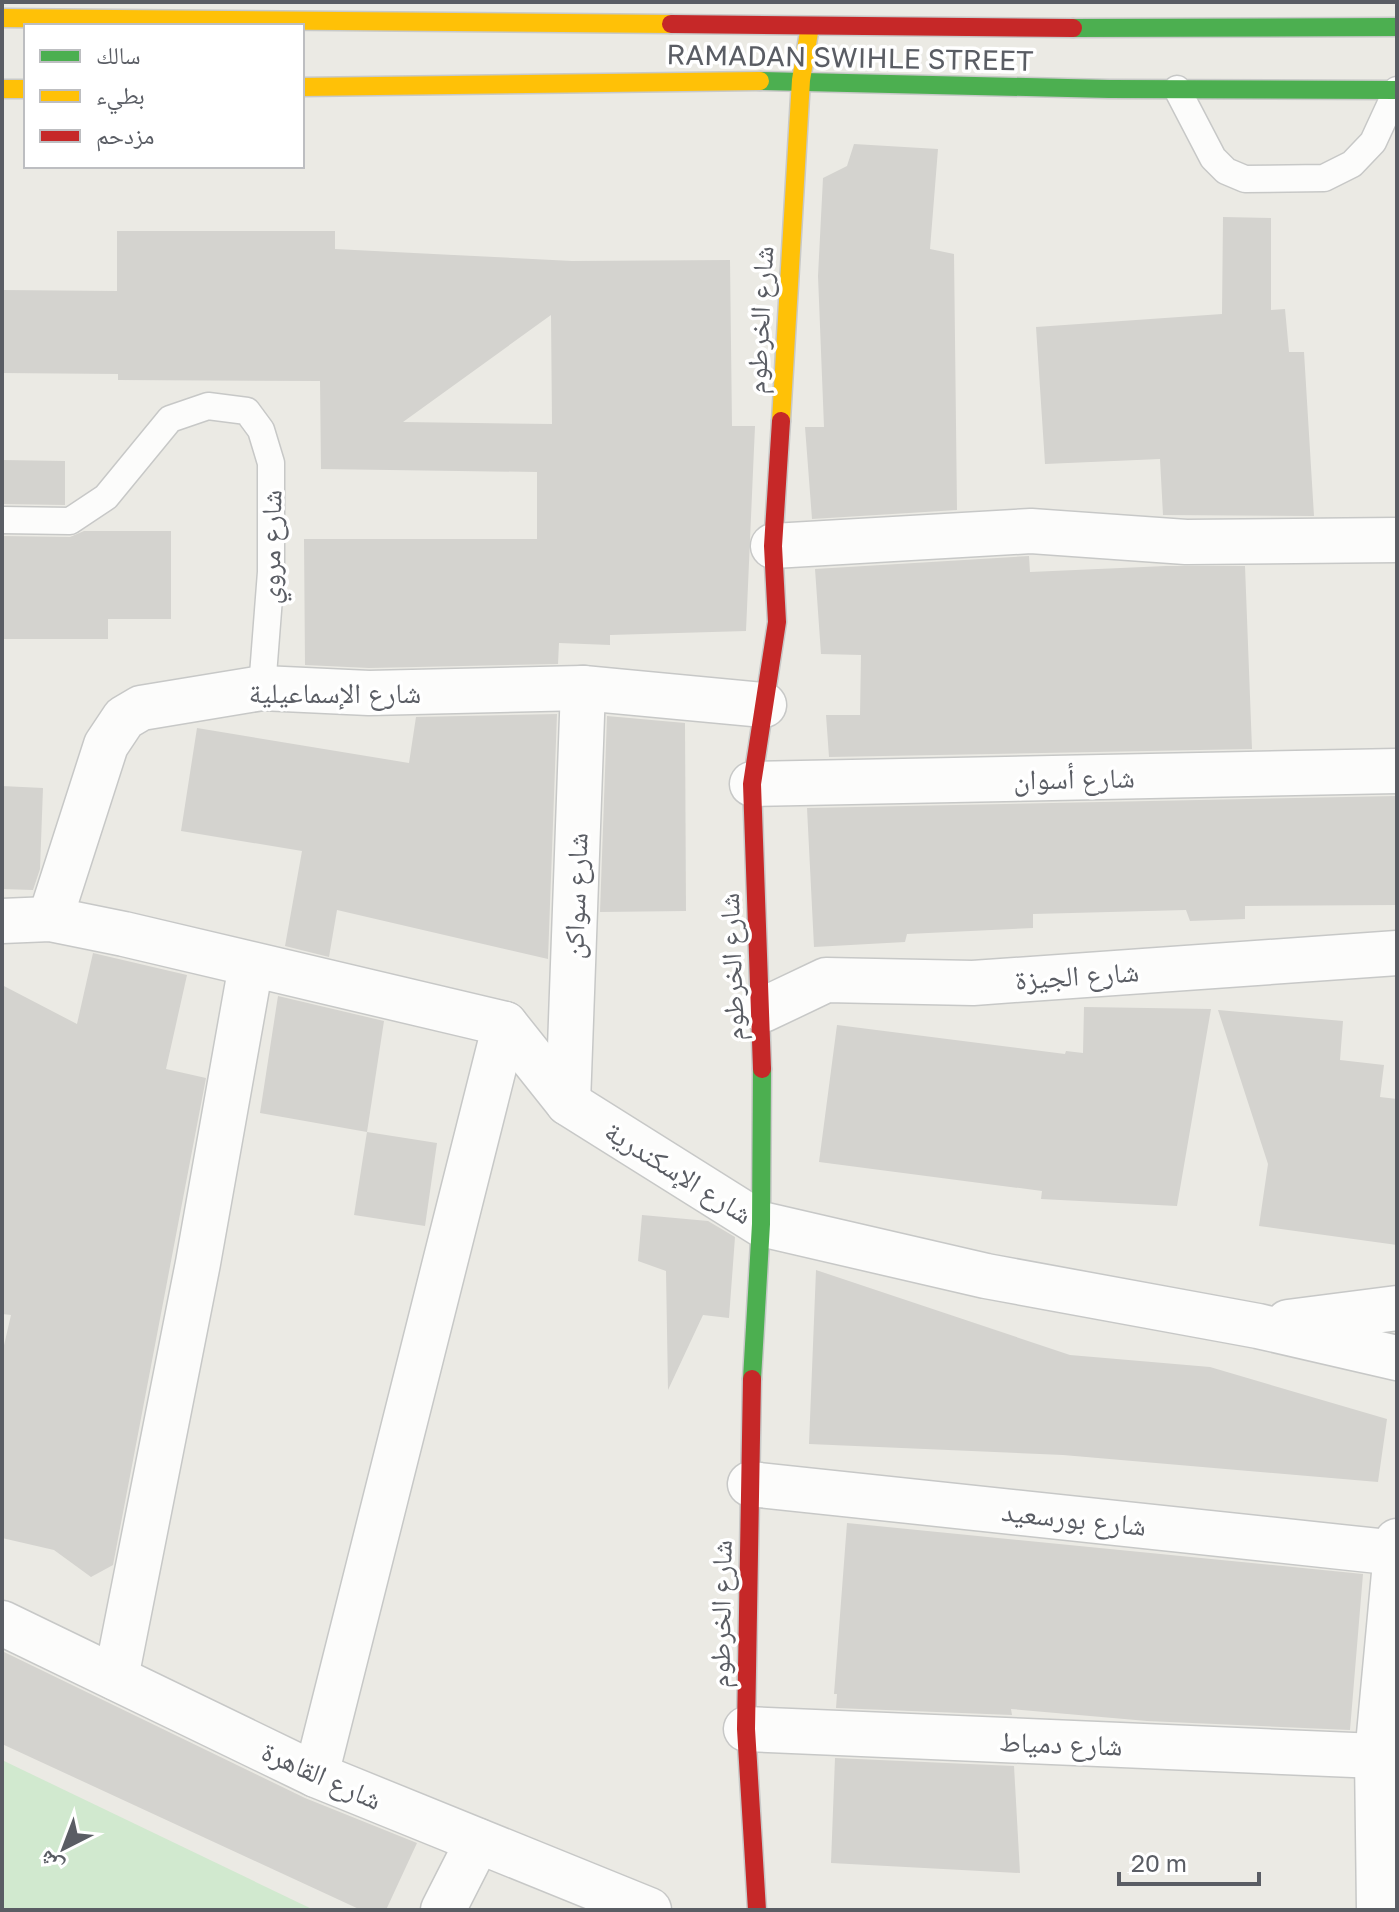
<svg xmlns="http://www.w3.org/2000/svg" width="1399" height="1912" font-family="'Golos Text','Noto Naskh Arabic',sans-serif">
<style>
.green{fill:#d1e9cf}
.building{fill:#d4d3cf;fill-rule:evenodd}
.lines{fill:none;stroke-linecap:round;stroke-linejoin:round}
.lane-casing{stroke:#c7c8c7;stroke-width:29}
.street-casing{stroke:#c7c8c7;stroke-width:47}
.fast-casing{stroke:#c8c9c8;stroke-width:21}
.slow-casing{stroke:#c8c9c8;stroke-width:21}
.jam-casing{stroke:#c8c9c8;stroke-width:21}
.lane{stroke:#fcfcfb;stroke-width:26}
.street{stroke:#fcfcfb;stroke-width:44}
.fast{stroke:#4caf50;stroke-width:18}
.slow{stroke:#ffc107;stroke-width:18}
.jam{stroke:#c62828;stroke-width:18}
.labels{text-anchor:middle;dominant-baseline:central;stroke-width:7;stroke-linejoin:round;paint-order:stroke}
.street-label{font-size:28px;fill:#5a5d64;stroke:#fff}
</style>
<rect width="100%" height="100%" fill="#ebeae4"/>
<path class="green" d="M 2,1760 L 314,1910 L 2,1910 Z"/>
<g class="building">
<path d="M 854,144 L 938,149 L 930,249 L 954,254 L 957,510 L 812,519 L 805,427 L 824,427 L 818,276 L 823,178 L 847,166 Z"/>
<path d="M 1223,217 L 1271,218 L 1271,310 L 1285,309 L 1289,352 L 1304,352 L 1314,516 L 1163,515 L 1160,459 L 1045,464 L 1036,327 L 1222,314 Z"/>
<path d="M 117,231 L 335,231 L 335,249 L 572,261 L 730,260 L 732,426 L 755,426 L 746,631 L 610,635 L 610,645 L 559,643 L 558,664 L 369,668 L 305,665 L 304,539 L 537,539 L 537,472 L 321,469 L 320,381 L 118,380 L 118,374 L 2,373 L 2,290 L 117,291 ZM 551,315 L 552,424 L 403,422 Z"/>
<path d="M 2,460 L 65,461 L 65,505 L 2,504 Z"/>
<path d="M 84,531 L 171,531 L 171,619 L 108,619 L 108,639 L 2,639 L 2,536 L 70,537 Z"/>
<path d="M 1029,556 L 1030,572 L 1166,566 L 1245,566 L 1252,749 L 829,757 L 826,715 L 860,715 L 861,655 L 821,654 L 815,569 Z"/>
<path d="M 557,714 L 548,959 L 337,910 L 329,957 L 285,946 L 302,851 L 181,831 L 197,728 L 409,763 L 416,717 Z"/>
<path d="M 607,716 L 685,723 L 686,911 L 600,912 Z"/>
<path d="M 2,786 L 43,788 L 40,869 L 33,890 L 2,889 Z"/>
<path d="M 1397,796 L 1397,905 L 1245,906 L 1245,919 L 1190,921 L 1186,910 L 1033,914 L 1033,928 L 907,934 L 905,942 L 814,947 L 807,808 Z"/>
<path d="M 93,953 L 187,975 L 166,1069 L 206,1078 L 113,1565 L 91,1577 L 54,1550 L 2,1538 L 2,1354 L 11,1315 L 2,1314 L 2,985 L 77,1024 Z"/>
<path d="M 278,996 L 384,1021 L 367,1132 L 260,1113 Z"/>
<path d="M 1084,1007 L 1211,1009 L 1177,1206 L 1041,1199 L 1042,1191 L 819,1162 L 837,1025 L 1065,1054 L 1066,1051 L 1083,1053 Z"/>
<path d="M 1218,1010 L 1343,1021 L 1340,1060 L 1384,1065 L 1380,1097 L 1397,1099 L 1397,1245 L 1259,1226 L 1268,1164 Z"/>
<path d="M 367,1132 L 437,1143 L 425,1226 L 354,1215 Z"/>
<path d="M 642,1215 L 708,1221 L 735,1237 L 729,1318 L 703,1315 L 668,1390 L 666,1271 L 638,1261 Z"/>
<path d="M 816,1270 L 1070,1355 L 1210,1367 L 1387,1419 L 1378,1482 L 1063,1455 L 809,1444 Z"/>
<path d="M 847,1523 L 1363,1574 L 1350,1730 L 1147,1721 L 1011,1709 L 1012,1715 L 836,1708 L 837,1694 L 834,1694 Z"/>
<path d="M 2,1651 L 305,1798 L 417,1843 L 386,1910 L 361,1910 L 2,1744 Z"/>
<path d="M 835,1758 L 1014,1766 L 1020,1873 L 831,1863 Z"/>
</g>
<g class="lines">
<defs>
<g id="lane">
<path d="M 1177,89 L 1213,158 L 1226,171 L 1245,179 L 1324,178 L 1352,164 L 1373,142 L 1397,90"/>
<path d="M 2,520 L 70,521 L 106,497 L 170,419 L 208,406 L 247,411 L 261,430 L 271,463 L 271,572 L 262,688"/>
</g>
<g id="street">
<path d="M 773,546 L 1031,531 L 1186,542 L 1397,540"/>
<path d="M 752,784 L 1397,771"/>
<path d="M 50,919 L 106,745 L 124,718 L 141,708 L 262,688 L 369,693 L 583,688 L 764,705"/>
<path d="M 2,921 L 50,919 L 124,934 L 505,1024 L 568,1103 L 761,1224 L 986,1276 L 1258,1326 L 1397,1358"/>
<path d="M 763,1010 L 826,980 L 973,983 L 1397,953"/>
<path d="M 568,1103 L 583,688"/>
<path d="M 1288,1322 L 1397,1308"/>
<path d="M 750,1484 L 1397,1553"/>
<path d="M 2,1623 L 316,1775 L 649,1910"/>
<path d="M 116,1678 L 198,1263 L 251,965"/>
<path d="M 746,1729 L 1377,1756"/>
<path d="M 316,1775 L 505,1024"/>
<path d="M 443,1910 L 478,1841"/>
<path d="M 1379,1910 L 1377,1756 L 1397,1541"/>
</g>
<g id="fast">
<path d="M 1073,28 L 1397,27"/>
<path d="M 760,81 L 1109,89 L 1397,90"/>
<path d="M 752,1379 L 761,1224 L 762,1069"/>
</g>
<g id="slow">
<path d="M 2,18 L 671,24"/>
<path d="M 302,87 L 760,81"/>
<path d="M 2,89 L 26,89"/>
<path d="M 781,421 L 801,80 L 810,26"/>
</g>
<g id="jam">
<path d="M 671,24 L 1073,28"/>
<path d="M 762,1069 L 752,784 L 777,622 L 773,546 L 781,421"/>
<path d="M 752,1379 L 746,1729 L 757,1910"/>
</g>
</defs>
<use href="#lane" class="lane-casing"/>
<use href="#street" class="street-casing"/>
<use href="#fast" class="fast-casing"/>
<use href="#slow" class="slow-casing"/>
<use href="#jam" class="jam-casing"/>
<use href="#lane" class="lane"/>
<use href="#street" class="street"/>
<use href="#fast" class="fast"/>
<use href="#slow" class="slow"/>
<use href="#jam" class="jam"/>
</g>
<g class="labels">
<g class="street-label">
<text transform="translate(850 57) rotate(1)">RAMADAN SWIHLE STREET</text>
<text transform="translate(759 320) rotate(-87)">شارع الخرطوم</text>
<text transform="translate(270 547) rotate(-89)">شارع مروي</text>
<text x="335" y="692">شارع الإسماعيلية</text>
<text transform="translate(1074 778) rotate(-1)">شارع أسوان</text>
<text transform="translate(575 896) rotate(-88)">شارع سواكن</text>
<text transform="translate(731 967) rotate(-92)">شارع الخرطوم</text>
<text transform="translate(1077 975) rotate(-4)">شارع الجيزة</text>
<text transform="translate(679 1172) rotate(32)">شارع الإسكندرية</text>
<text transform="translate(1074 1518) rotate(6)">شارع بورسعيد</text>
<text transform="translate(720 1614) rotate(-89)">شارع الخرطوم</text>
<text transform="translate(1061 1743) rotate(2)">شارع دمياط</text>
<text transform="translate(322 1775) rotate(24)">شارع القاهرة</text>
</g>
</g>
<rect width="1399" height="1912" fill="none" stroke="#5a5d64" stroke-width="8"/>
<rect x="24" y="24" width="280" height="144" fill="#ffffff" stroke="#bdbec1" stroke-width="2"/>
<rect x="40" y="50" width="40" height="12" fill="#4caf50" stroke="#bdbec1" stroke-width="2"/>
<text x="96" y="64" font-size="24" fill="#5a5d64">سالك</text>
<rect x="40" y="90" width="40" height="12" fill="#ffc107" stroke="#bdbec1" stroke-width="2"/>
<text x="96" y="104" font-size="24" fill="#5a5d64">بطيء</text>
<rect x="40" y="130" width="40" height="12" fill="#c62828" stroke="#bdbec1" stroke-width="2"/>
<text x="96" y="144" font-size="24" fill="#5a5d64">مزدحم</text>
<g transform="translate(64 1848) rotate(222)" stroke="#ffffff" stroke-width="6" paint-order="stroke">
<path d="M0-6L14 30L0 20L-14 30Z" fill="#5a5d64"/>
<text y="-12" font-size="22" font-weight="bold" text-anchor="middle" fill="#5a5d64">ش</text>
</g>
<path d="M1119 1872v12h140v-12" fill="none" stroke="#5a5d64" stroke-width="4"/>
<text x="1131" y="1872" font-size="24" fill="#5a5d64" stroke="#ffffff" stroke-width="6" paint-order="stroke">20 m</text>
</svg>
